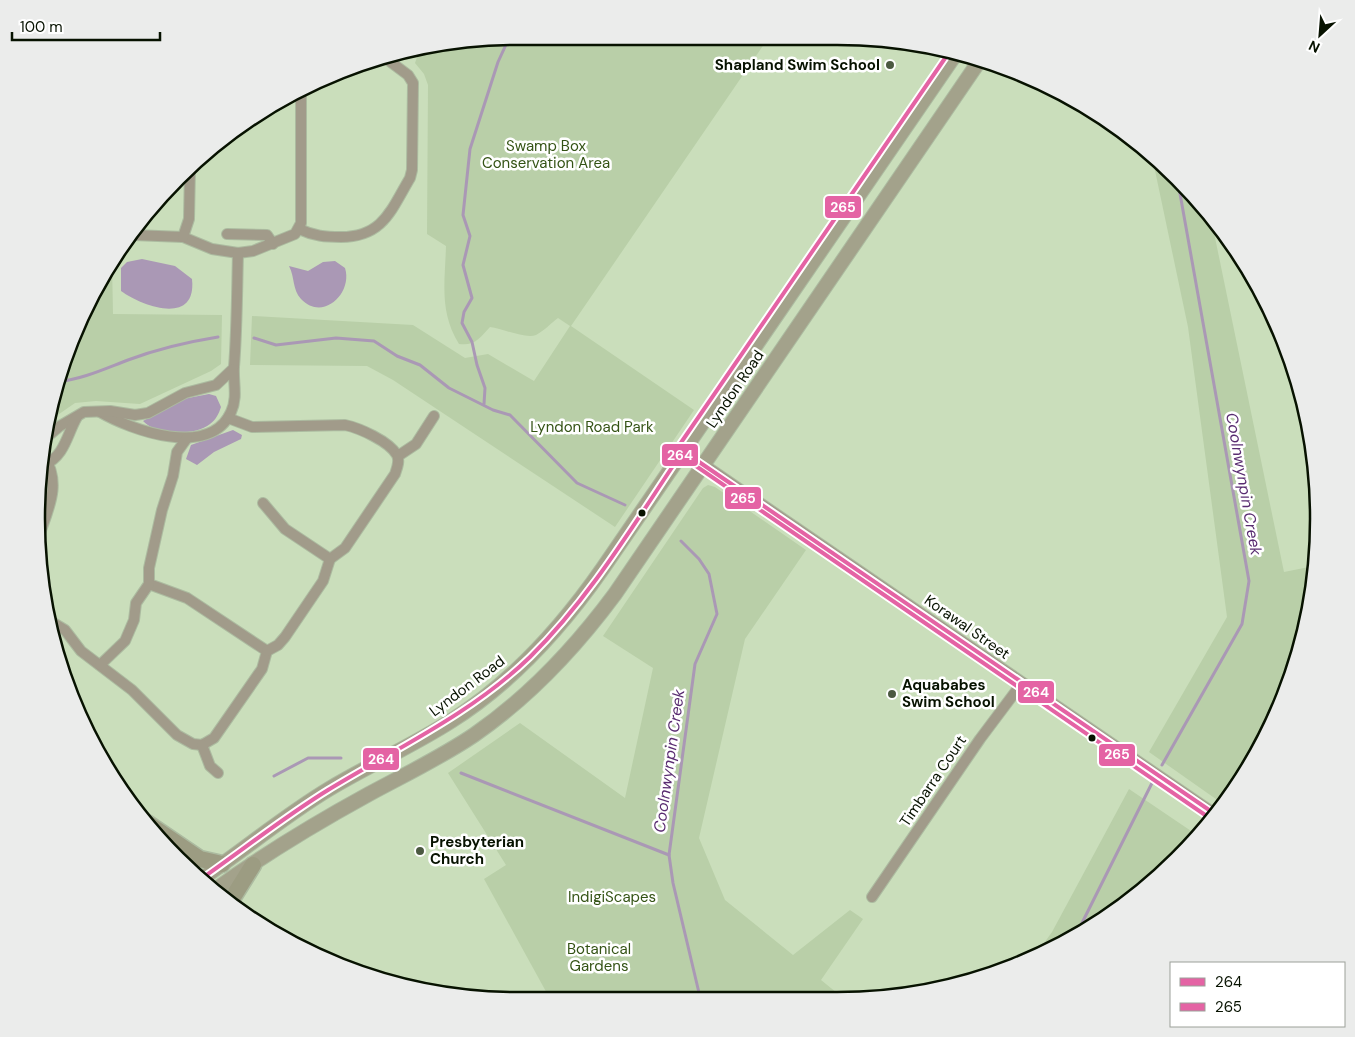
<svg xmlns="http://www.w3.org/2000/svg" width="1355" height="1037" font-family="'DM Sans',sans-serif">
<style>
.green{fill:#b9cfa8}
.water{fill:#aa98b5}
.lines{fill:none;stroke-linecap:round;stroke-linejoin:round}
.stream{stroke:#aa98b5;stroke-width:3}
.minor-casing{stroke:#acbba0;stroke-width:12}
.secondary-casing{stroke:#acbba0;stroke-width:16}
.primary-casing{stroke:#acbba0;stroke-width:19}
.minor{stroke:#a19b8a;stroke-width:10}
.secondary{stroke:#a3a28b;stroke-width:14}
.primary{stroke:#9c9c82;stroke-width:16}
.bus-1-casing{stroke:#fff;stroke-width:8}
.bus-2-casing{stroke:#fff;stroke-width:8}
.bus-1{stroke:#e463a4;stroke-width:4}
.bus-2{stroke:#e463a4;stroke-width:4}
.poi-dot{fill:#4b5941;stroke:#fff;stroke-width:2}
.bus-dot{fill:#071200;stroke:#fff;stroke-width:2}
.labels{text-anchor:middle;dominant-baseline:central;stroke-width:5;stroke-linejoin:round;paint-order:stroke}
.poi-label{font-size:15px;font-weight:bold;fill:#071200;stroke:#fff;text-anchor:start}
.park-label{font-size:15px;fill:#345315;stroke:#fff}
.street-label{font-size:15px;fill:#071200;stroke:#fff}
.water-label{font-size:16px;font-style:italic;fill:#592c71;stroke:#fff}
.rim{fill:none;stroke:#071200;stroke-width:2.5}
.line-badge{stroke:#fff;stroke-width:2}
.badge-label{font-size:14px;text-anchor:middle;font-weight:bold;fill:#fff}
</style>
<rect width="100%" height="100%" fill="#cadebb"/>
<g class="green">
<path d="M 519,36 L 769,37 L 571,326 L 694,410 L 615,527 L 393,380 L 367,366 L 250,365 L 252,316 L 413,325 L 465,358 L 488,354 L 534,381 L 570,326 L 558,318 C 551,323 544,331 536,335 C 526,339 503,329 490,327 C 480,338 475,346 459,344 C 439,312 445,282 446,246 L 427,234 L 428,85 L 424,74 L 415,63 L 420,49 Z"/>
<path d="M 1153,161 L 1212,223 L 1284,572 L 1314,566 L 1309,613 L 1282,703 L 1237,787 L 1223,804 L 1149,752 L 1227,617 L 1188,327 Z"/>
<path d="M 112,263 L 113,314 L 222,315 L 221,364 L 211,371 L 140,404 L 96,401 L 75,403 L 49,421 L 53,394 L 101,278 Z"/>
<path d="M 708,485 L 715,487 L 806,550 L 745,639 L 699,838 L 725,900 L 793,955 L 850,910 L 863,919 L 821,980 L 842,997 L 549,997 L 484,879 L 506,865 L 448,773 L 520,723 L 625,798 L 653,668 L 603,636 L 703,488 Z"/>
<path d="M 1129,789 L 1197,835 L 1177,860 L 1104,920 L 1037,953 L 1052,932 Z"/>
</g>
<g class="water">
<path d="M 142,259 L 175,266 L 192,279 C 197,326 143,307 121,291 L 121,268 L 127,262 Z"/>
<path d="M 335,261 L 345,268 C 353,293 323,322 301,299 C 292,289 295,277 289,266 L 308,271 L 323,262 Z"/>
<path d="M 209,394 L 216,396 L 221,407 C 219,413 216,420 210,424 C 195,436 157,436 143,421 L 183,399 Z"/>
<path d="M 233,430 L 242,435 L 241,439 L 214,452 L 197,465 L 186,459 L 191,445 Z"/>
</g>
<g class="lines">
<g class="stream">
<path d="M 254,338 L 276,345 L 336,338 L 374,341 L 397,356 L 420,365 L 449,388 L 493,410 L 510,415 L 577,483 L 625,505"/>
<path d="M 57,382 C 83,379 104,369 128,360 C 157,349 187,342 218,337"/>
<path d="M 484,404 L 485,388 L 477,365 L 472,342 L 462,323 L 464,312 L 472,298 L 463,265 L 470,236 L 463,215 L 470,149 L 498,62 L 509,38"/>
<path d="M 681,541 L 699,559 L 709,574 L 717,614 L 695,664 L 669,855 L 673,883 L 700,997"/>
<path d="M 1162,765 L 1242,624 L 1249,581 L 1179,188"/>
<path d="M 461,773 L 669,855"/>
<path d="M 274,776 L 308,758 L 341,758"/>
<path d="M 1077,933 L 1152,783"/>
</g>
<defs>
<g id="minor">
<path d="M 299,229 C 314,236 325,237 341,237 C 383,237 391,210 410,178 L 412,170 L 413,83 L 408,75 L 384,57"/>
<path d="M 227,234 L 267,235 L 273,244"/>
<path d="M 133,235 L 183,237 L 212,249 L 238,253 L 253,251 L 295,234 L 301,223 L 301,91"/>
<path d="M 183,237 L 189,219 L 190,168"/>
<path d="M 100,412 C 131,430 210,459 231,412 C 238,397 233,383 234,367 C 237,329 237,291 238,253"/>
<path d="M 228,418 L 252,427 L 345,425 C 359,428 389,441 397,455 C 400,461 397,468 395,474 L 345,548 L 330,559 L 285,529 L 263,503"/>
<path d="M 47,437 L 60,426 L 84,412 L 110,411 L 135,415 L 148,413 L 185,393 L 216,385 L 233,369"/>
<path d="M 398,456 L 416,444 L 434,416"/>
<path d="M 703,464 L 1215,814"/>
<path d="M 44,465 C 65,456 67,434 77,417"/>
<path d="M 39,536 C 48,509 62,484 44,456"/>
<path d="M 50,621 L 65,630 L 81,651 L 132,690 L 177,735 L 193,744 L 202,745 L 214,738 L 262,669 L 267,651 L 187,598 L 149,584 L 149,568 L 162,510 L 173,476 L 177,452 L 187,438"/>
<path d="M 267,651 L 278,645 L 285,637 L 323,581 L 330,559"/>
<path d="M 100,665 L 125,641 L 134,620 L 136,603 L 149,584"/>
<path d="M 202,745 L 210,766 L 218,773"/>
<path d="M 872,897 L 980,739 L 1022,683"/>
</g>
<g id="secondary">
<path d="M 201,879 C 244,850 284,816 329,789 C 369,765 412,746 451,721 C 513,682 562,627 603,568 L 957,52"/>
<path d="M 215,890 C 263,855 316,823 369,794 C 404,775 440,758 474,735 C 529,697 575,648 615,594 L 980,60"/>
</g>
<g id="primary">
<path d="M 147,823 L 200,859 L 222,864"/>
<path d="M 230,902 L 253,865"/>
</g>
</defs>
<use href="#minor" class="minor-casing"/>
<use href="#secondary" class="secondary-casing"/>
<use href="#primary" class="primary-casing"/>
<use href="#minor" class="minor"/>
<use href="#secondary" class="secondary"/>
<use href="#primary" class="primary"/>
<defs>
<path id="bus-1" d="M 201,879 C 244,849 284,817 328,790 C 397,748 471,714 530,657 C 591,597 635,522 683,451 L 1215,814"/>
<path id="bus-2" d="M 950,51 L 678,447 L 677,453 L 1211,819"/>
</defs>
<use href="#bus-1" class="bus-1-casing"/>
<use href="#bus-2" class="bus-2-casing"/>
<use href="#bus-1" class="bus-1"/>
<use href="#bus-2" class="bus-2"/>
</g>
<g class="poi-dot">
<circle cx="890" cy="65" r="5"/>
<circle cx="892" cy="694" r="5"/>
<circle cx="420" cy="851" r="5"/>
</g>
<g class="bus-dot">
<circle cx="642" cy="513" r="4.5"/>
<circle cx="1092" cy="738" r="4.5"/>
</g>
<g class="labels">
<g class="poi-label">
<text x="880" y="65" text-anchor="end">Shapland Swim School</text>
<text x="902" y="685">Aquababes<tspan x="902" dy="17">Swim School</tspan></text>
<text x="430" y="842">Presbyterian<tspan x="430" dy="17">Church</tspan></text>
</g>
<g class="park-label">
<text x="546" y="146">Swamp Box<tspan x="546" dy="17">Conservation Area</tspan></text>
<text x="592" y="427">Lyndon Road Park</text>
<text x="612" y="897">IndigiScapes</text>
<text x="599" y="949">Botanical<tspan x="599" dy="17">Gardens</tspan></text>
</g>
<g class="street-label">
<text transform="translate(735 389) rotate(-56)">Lyndon Road</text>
<text transform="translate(967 627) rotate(35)">Korawal Street</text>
<text transform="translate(467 686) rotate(-37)">Lyndon Road</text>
<text transform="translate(933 781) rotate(-56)">Timbarra Court</text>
</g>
<g class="water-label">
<text transform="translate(1244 484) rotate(80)">Coolnwynpin Creek</text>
<text transform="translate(669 761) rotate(-82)">Coolnwynpin Creek</text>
</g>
</g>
<path d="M0 0H1355V1037H0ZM518 45H837A473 473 0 0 1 1310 518V519A473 473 0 0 1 837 992H518A473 473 0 0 1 45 519V518A473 473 0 0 1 518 45Z" fill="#ebeceb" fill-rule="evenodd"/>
<path class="rim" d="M518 45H837A473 473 0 0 1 1310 518V519A473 473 0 0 1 837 992H518A473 473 0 0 1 45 519V518A473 473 0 0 1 518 45Z"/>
<g class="line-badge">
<rect x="824" y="195" width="38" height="24" rx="5" fill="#e463a4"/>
<rect x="661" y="443" width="38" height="24" rx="5" fill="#e463a4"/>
<rect x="724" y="486" width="38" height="24" rx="5" fill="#e463a4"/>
<rect x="1017" y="680" width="38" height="24" rx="5" fill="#e463a4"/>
<rect x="1098" y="743" width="38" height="24" rx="5" fill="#e463a4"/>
<rect x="362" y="747" width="38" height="24" rx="5" fill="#e463a4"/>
</g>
<g class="badge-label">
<text x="843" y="212">265</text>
<text x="680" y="460">264</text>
<text x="743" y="503">265</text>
<text x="1036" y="697">264</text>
<text x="1117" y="759">265</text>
<text x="381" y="764">264</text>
</g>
<rect x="1170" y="962" width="175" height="65" fill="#ffffff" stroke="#9ca099"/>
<rect x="1180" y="978" width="25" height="8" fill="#e463a4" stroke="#9ca099"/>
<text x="1215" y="987" font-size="15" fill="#071200">264</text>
<rect x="1180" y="1003" width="25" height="8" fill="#e463a4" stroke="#9ca099"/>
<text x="1215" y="1012" font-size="15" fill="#071200">265</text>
<g transform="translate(1320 35) rotate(206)" stroke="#ffffff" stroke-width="4" paint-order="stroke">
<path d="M0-4L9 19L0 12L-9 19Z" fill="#071200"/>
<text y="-8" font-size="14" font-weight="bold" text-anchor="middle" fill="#071200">N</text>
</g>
<path d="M12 32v8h148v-8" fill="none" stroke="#071200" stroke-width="2.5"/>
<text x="20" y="32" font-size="15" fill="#071200" stroke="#ffffff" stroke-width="4" paint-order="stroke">100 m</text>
</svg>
